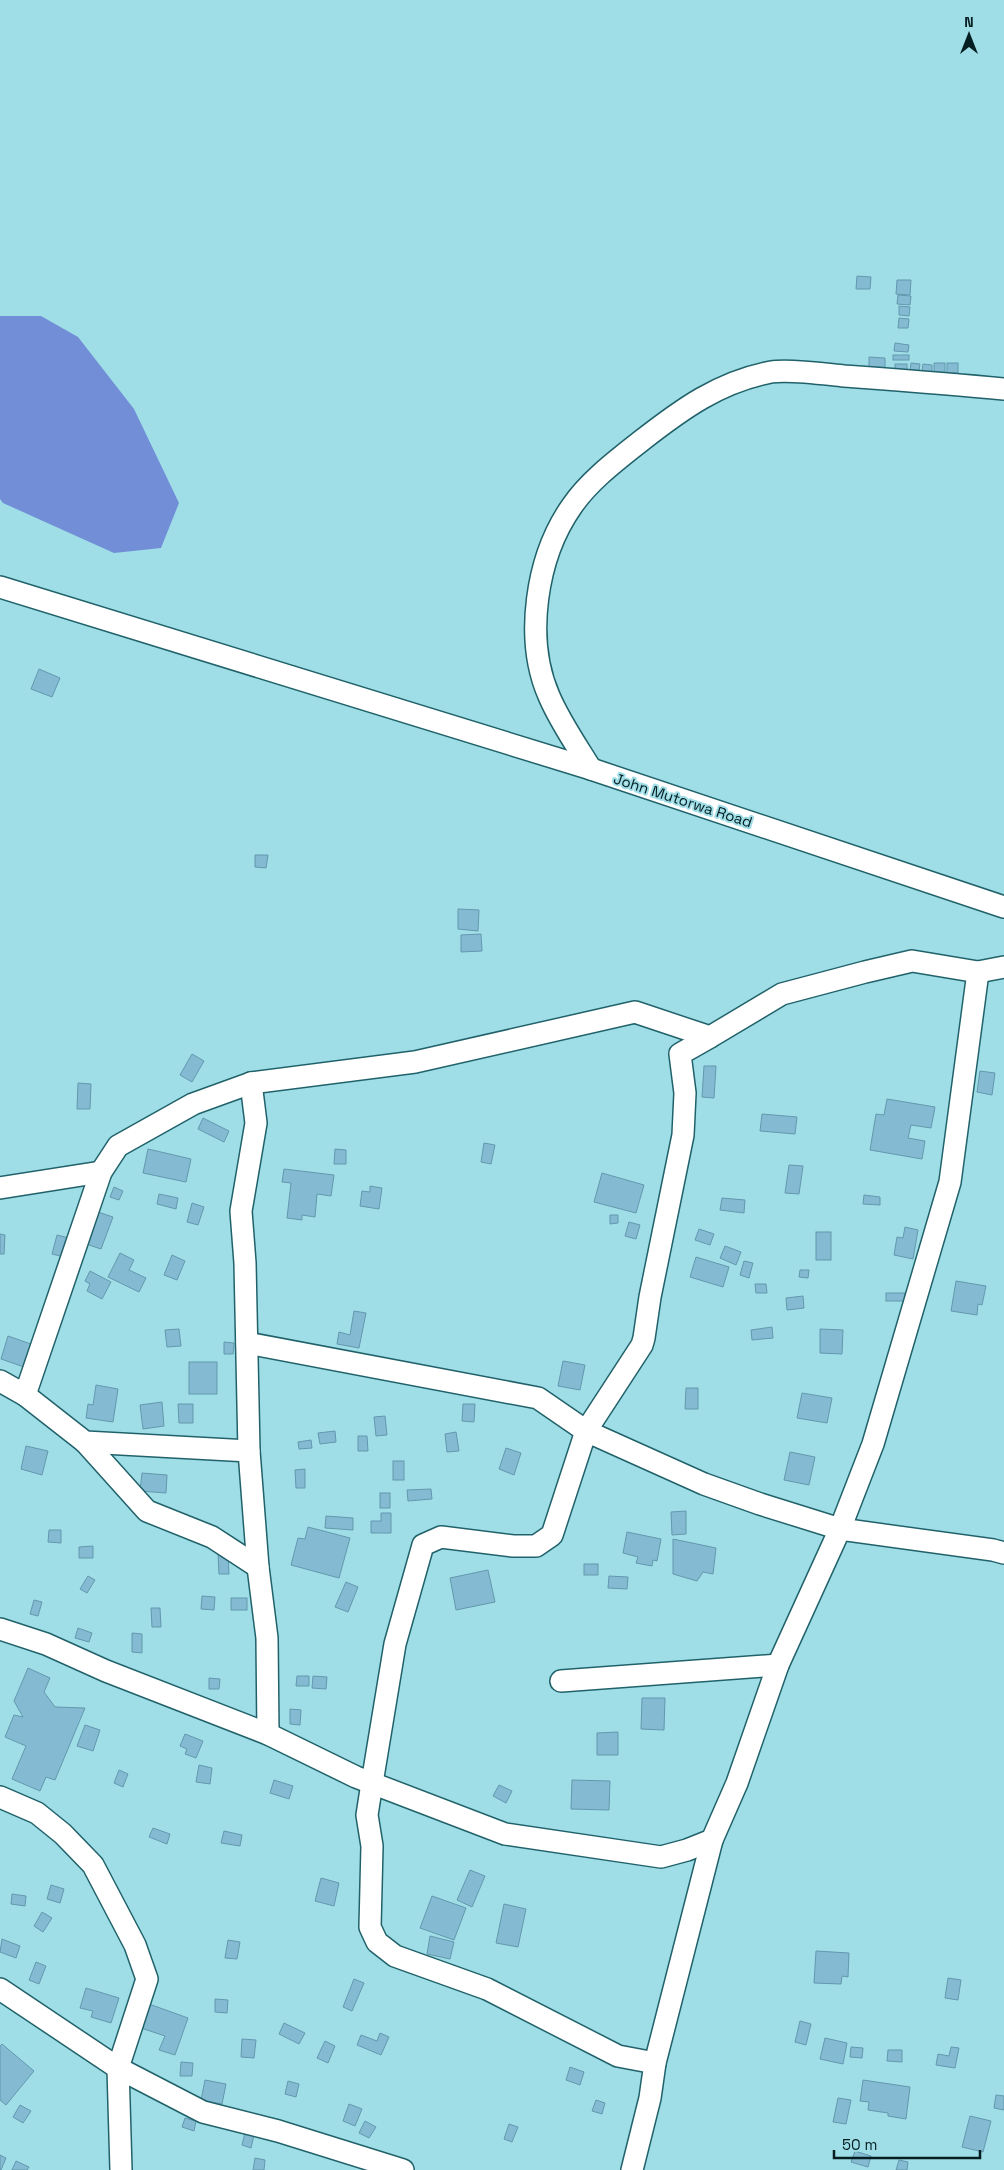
<svg xmlns="http://www.w3.org/2000/svg" width="1004" height="2170" font-family="'Space Grotesk',sans-serif">
<style>
.water{fill:#718ed7}
.building{fill:#85bbd2;stroke:#6398ae}
.lines{fill:none;stroke-linecap:round;stroke-linejoin:round}
.minor-casing{stroke:#21626a;stroke-width:24}
.minor{stroke:#fff;stroke-width:21}
.labels{text-anchor:middle;dominant-baseline:central;stroke-width:4;stroke-linejoin:round;paint-order:stroke}
.street-label{font-size:15px;fill:#041e21;stroke:#9fdee7}
</style>
<rect width="100%" height="100%" fill="#9fdee7"/>
<path class="water" d="M 0,316 L 41,316 L 78,337 L 134,409 L 179,503 L 161,548 L 114,553 L 3,503 L 0,499 Z"/>
<g class="building">
<path d="M 857,276 L 871,277 L 870,289 L 856,289 Z"/>
<path d="M 897,280 L 911,280 L 910,295 L 896,294 Z"/>
<path d="M 898,295 L 911,296 L 910,305 L 897,304 Z"/>
<path d="M 899,306 L 910,307 L 909,316 L 899,315 Z"/>
<path d="M 899,318 L 909,319 L 908,328 L 898,328 Z"/>
<path d="M 895,343 L 909,345 L 908,352 L 894,351 Z"/>
<rect x="893" y="355" width="16" height="5"/>
<path d="M 869,357 L 885,358 L 885,370 L 869,370 Z"/>
<path d="M 911,363 L 920,364 L 919,371 L 910,371 Z"/>
<path d="M 934,363 L 945,363 L 945,373 L 934,372 Z"/>
<rect x="947" y="363" width="11" height="10"/>
<rect x="895" y="364" width="12" height="6"/>
<path d="M 923,364 L 932,365 L 932,372 L 922,371 Z"/>
<path d="M 39,669 L 60,678 L 52,697 L 31,689 Z"/>
<path d="M 255,855 L 268,855 L 266,868 L 255,867 Z"/>
<path d="M 458,909 L 479,910 L 478,931 L 458,929 Z"/>
<path d="M 481,934 L 482,951 L 461,952 L 461,935 Z"/>
<path d="M 192,1054 L 204,1061 L 192,1082 L 180,1075 Z"/>
<path d="M 704,1066 L 716,1066 L 714,1098 L 702,1097 Z"/>
<path d="M 980,1071 L 995,1073 L 992,1095 L 977,1092 Z"/>
<path d="M 78,1083 L 91,1084 L 90,1109 L 77,1109 Z"/>
<path d="M 887,1099 L 935,1107 L 931,1128 L 911,1125 L 908,1138 L 925,1141 L 922,1159 L 870,1150 L 876,1114 L 884,1115 Z"/>
<path d="M 762,1114 L 797,1117 L 795,1134 L 760,1131 Z"/>
<path d="M 203,1118 L 229,1131 L 224,1142 L 198,1129 Z"/>
<path d="M 484,1143 L 495,1145 L 491,1164 L 481,1162 Z"/>
<path d="M 148,1149 L 191,1159 L 186,1182 L 143,1173 Z"/>
<path d="M 335,1149 L 346,1150 L 346,1164 L 334,1164 Z"/>
<path d="M 789,1165 L 803,1166 L 799,1194 L 785,1193 Z"/>
<path d="M 284,1169 L 334,1175 L 331,1196 L 317,1194 L 315,1217 L 302,1215 L 302,1220 L 287,1218 L 291,1183 L 282,1182 Z"/>
<path d="M 602,1173 L 644,1185 L 636,1213 L 594,1202 Z"/>
<path d="M 370,1186 L 382,1188 L 379,1209 L 360,1206 L 362,1191 L 370,1192 Z"/>
<path d="M 114,1187 L 123,1191 L 119,1200 L 110,1197 Z"/>
<path d="M 159,1194 L 178,1198 L 176,1209 L 157,1204 Z"/>
<path d="M 864,1195 L 880,1197 L 880,1205 L 863,1204 Z"/>
<path d="M 722,1198 L 745,1200 L 744,1213 L 720,1210 Z"/>
<path d="M 192,1203 L 204,1207 L 198,1225 L 187,1222 Z"/>
<path d="M 98,1212 L 113,1217 L 101,1249 L 86,1244 Z"/>
<path d="M 610,1215 L 618,1215 L 618,1223 L 610,1224 Z"/>
<path d="M 629,1222 L 640,1225 L 636,1239 L 625,1236 Z"/>
<path d="M 905,1227 L 918,1230 L 913,1259 L 894,1255 L 897,1237 L 903,1238 Z"/>
<path d="M 699,1229 L 714,1234 L 710,1245 L 695,1240 Z"/>
<rect x="816" y="1232" width="15" height="28"/>
<path d="M 0,1234 L 5,1235 L 4,1254 L 0,1254 Z"/>
<path d="M 57,1235 L 69,1238 L 64,1257 L 52,1254 Z"/>
<path d="M 725,1246 L 741,1252 L 736,1265 L 720,1258 Z"/>
<path d="M 120,1253 L 134,1260 L 129,1270 L 146,1278 L 139,1292 L 108,1277 Z"/>
<path d="M 172,1255 L 185,1261 L 177,1280 L 164,1275 Z"/>
<path d="M 696,1257 L 729,1267 L 723,1287 L 690,1277 Z"/>
<path d="M 744,1261 L 753,1263 L 749,1278 L 740,1275 Z"/>
<path d="M 800,1270 L 809,1270 L 808,1278 L 799,1277 Z"/>
<path d="M 90,1271 L 111,1282 L 102,1299 L 87,1291 L 90,1284 L 85,1281 Z"/>
<path d="M 956,1281 L 986,1286 L 982,1305 L 978,1304 L 977,1315 L 951,1311 Z"/>
<path d="M 755,1284 L 766,1284 L 767,1293 L 756,1293 Z"/>
<rect x="886" y="1293" width="19" height="8"/>
<path d="M 803,1296 L 804,1308 L 787,1310 L 786,1298 Z"/>
<path d="M 354,1311 L 366,1313 L 359,1348 L 337,1344 L 339,1332 L 350,1335 Z"/>
<path d="M 772,1327 L 773,1338 L 752,1340 L 751,1330 Z"/>
<path d="M 179,1329 L 181,1346 L 167,1347 L 165,1330 Z"/>
<path d="M 820,1329 L 843,1330 L 842,1354 L 820,1353 Z"/>
<path d="M 8,1336 L 31,1344 L 24,1367 L 1,1359 Z"/>
<path d="M 224,1342 L 234,1343 L 233,1354 L 224,1354 Z"/>
<path d="M 563,1361 L 585,1365 L 580,1390 L 558,1386 Z"/>
<rect x="189" y="1362" width="28" height="32"/>
<path d="M 96,1385 L 118,1389 L 113,1422 L 86,1418 L 88,1404 L 93,1405 Z"/>
<path d="M 686,1388 L 698,1388 L 698,1409 L 685,1409 Z"/>
<path d="M 802,1393 L 832,1398 L 827,1423 L 797,1418 Z"/>
<path d="M 162,1402 L 164,1426 L 143,1429 L 140,1405 Z"/>
<path d="M 178,1404 L 193,1404 L 193,1423 L 179,1423 Z"/>
<path d="M 463,1404 L 475,1404 L 474,1422 L 462,1421 Z"/>
<path d="M 385,1416 L 387,1435 L 376,1436 L 374,1417 Z"/>
<path d="M 335,1431 L 336,1442 L 320,1444 L 318,1433 Z"/>
<path d="M 456,1432 L 459,1451 L 447,1452 L 445,1434 Z"/>
<path d="M 358,1436 L 367,1436 L 368,1451 L 358,1451 Z"/>
<path d="M 311,1440 L 312,1448 L 299,1449 L 298,1442 Z"/>
<path d="M 26,1446 L 48,1451 L 42,1475 L 21,1469 Z"/>
<path d="M 506,1448 L 521,1453 L 514,1475 L 499,1469 Z"/>
<path d="M 790,1452 L 815,1457 L 809,1485 L 784,1480 Z"/>
<rect x="393" y="1461" width="11" height="19"/>
<path d="M 305,1469 L 305,1488 L 296,1488 L 295,1470 Z"/>
<path d="M 142,1473 L 167,1475 L 166,1493 L 140,1491 Z"/>
<path d="M 431,1489 L 432,1499 L 408,1501 L 407,1490 Z"/>
<rect x="380" y="1493" width="10" height="15"/>
<path d="M 686,1511 L 686,1534 L 672,1535 L 671,1512 Z"/>
<path d="M 381,1513 L 391,1513 L 391,1533 L 371,1533 L 371,1521 L 381,1521 Z"/>
<path d="M 326,1516 L 353,1518 L 353,1530 L 325,1528 Z"/>
<path d="M 308,1527 L 350,1538 L 339,1578 L 291,1565 L 298,1538 L 305,1539 Z"/>
<path d="M 49,1530 L 61,1530 L 61,1543 L 48,1542 Z"/>
<path d="M 627,1532 L 661,1539 L 657,1561 L 653,1560 L 652,1566 L 636,1563 L 638,1557 L 623,1553 Z"/>
<path d="M 673,1539 L 716,1548 L 713,1574 L 703,1572 L 697,1581 L 673,1574 Z"/>
<path d="M 93,1546 L 93,1558 L 79,1558 L 79,1547 Z"/>
<path d="M 228,1553 L 229,1574 L 219,1574 L 218,1554 Z"/>
<rect x="584" y="1564" width="14" height="11"/>
<path d="M 488,1570 L 495,1602 L 456,1610 L 450,1578 Z"/>
<path d="M 88,1576 L 95,1580 L 87,1593 L 80,1589 Z"/>
<path d="M 609,1576 L 628,1577 L 627,1589 L 608,1588 Z"/>
<path d="M 346,1582 L 358,1587 L 348,1612 L 335,1607 Z"/>
<path d="M 202,1596 L 215,1597 L 214,1610 L 201,1609 Z"/>
<rect x="231" y="1598" width="16" height="12"/>
<path d="M 34,1600 L 42,1602 L 38,1616 L 30,1614 Z"/>
<path d="M 151,1608 L 160,1608 L 161,1627 L 152,1627 Z"/>
<path d="M 78,1628 L 92,1633 L 89,1642 L 75,1638 Z"/>
<path d="M 132,1633 L 142,1634 L 142,1653 L 132,1652 Z"/>
<path d="M 28,1668 L 50,1678 L 44,1692 L 55,1707 L 85,1708 L 55,1780 L 46,1777 L 40,1791 L 12,1779 L 26,1746 L 5,1737 L 14,1715 L 23,1717 L 14,1701 Z"/>
<path d="M 297,1676 L 309,1676 L 309,1686 L 296,1686 Z"/>
<path d="M 313,1676 L 327,1677 L 326,1689 L 312,1688 Z"/>
<path d="M 209,1678 L 220,1679 L 219,1689 L 209,1689 Z"/>
<path d="M 642,1698 L 665,1698 L 664,1730 L 641,1729 Z"/>
<path d="M 290,1709 L 301,1710 L 300,1725 L 290,1724 Z"/>
<path d="M 85,1725 L 100,1730 L 93,1751 L 77,1746 Z"/>
<path d="M 618,1732 L 618,1755 L 597,1755 L 597,1733 Z"/>
<path d="M 185,1734 L 203,1741 L 196,1758 L 185,1754 L 187,1749 L 180,1746 Z"/>
<path d="M 199,1765 L 212,1768 L 210,1784 L 196,1782 Z"/>
<path d="M 119,1770 L 128,1774 L 123,1787 L 114,1783 Z"/>
<path d="M 274,1780 L 293,1786 L 289,1799 L 270,1793 Z"/>
<path d="M 572,1780 L 610,1781 L 609,1810 L 571,1809 Z"/>
<path d="M 499,1785 L 512,1791 L 506,1803 L 493,1796 Z"/>
<path d="M 153,1828 L 170,1834 L 167,1844 L 149,1837 Z"/>
<path d="M 224,1831 L 242,1835 L 240,1846 L 221,1843 Z"/>
<path d="M 470,1870 L 485,1876 L 472,1907 L 457,1900 Z"/>
<path d="M 321,1878 L 339,1883 L 334,1906 L 315,1901 Z"/>
<path d="M 51,1885 L 64,1889 L 60,1903 L 47,1899 Z"/>
<path d="M 12,1894 L 26,1896 L 25,1906 L 11,1904 Z"/>
<path d="M 432,1896 L 466,1908 L 454,1940 L 420,1928 Z"/>
<path d="M 504,1904 L 526,1909 L 518,1947 L 496,1943 Z"/>
<path d="M 42,1912 L 52,1918 L 43,1932 L 34,1926 Z"/>
<path d="M 430,1936 L 454,1942 L 450,1959 L 427,1954 Z"/>
<path d="M 2,1939 L 20,1946 L 16,1958 L 0,1952 Z"/>
<path d="M 228,1940 L 240,1942 L 237,1959 L 225,1958 Z"/>
<path d="M 816,1951 L 849,1953 L 848,1977 L 842,1976 L 841,1984 L 814,1983 Z"/>
<path d="M 36,1962 L 46,1966 L 39,1984 L 29,1980 Z"/>
<path d="M 948,1978 L 961,1980 L 958,2000 L 945,1998 Z"/>
<path d="M 354,1979 L 364,1983 L 352,2011 L 343,2007 Z"/>
<path d="M 86,1988 L 119,1998 L 111,2023 L 91,2017 L 93,2011 L 80,2008 Z"/>
<path d="M 215,1999 L 228,2000 L 227,2013 L 215,2012 Z"/>
<path d="M 149,2004 L 188,2018 L 175,2055 L 159,2050 L 165,2036 L 141,2028 Z"/>
<path d="M 800,2021 L 811,2024 L 806,2045 L 795,2042 Z"/>
<path d="M 284,2023 L 305,2033 L 299,2044 L 279,2034 Z"/>
<path d="M 380,2033 L 389,2037 L 381,2055 L 357,2045 L 361,2035 L 377,2041 Z"/>
<path d="M 825,2038 L 847,2043 L 843,2064 L 820,2059 Z"/>
<path d="M 242,2039 L 256,2040 L 254,2058 L 241,2057 Z"/>
<path d="M 325,2041 L 335,2046 L 328,2063 L 317,2058 Z"/>
<path d="M 2,2044 L 34,2071 L 6,2105 L 0,2100 L 0,2046 Z"/>
<path d="M 851,2047 L 863,2048 L 862,2058 L 850,2057 Z"/>
<path d="M 951,2047 L 959,2048 L 955,2068 L 936,2065 L 938,2054 L 949,2056 Z"/>
<path d="M 888,2050 L 902,2050 L 902,2062 L 887,2061 Z"/>
<path d="M 181,2062 L 193,2063 L 192,2076 L 180,2076 Z"/>
<path d="M 570,2067 L 584,2072 L 580,2085 L 566,2080 Z"/>
<path d="M 205,2080 L 226,2084 L 222,2104 L 201,2100 Z"/>
<path d="M 863,2080 L 910,2087 L 906,2119 L 888,2116 L 888,2113 L 868,2110 L 869,2102 L 860,2101 Z"/>
<path d="M 288,2081 L 299,2084 L 296,2097 L 285,2094 Z"/>
<path d="M 996,2095 L 1004,2096 L 1004,2110 L 994,2108 Z"/>
<path d="M 838,2098 L 851,2100 L 846,2124 L 833,2122 Z"/>
<path d="M 596,2100 L 605,2103 L 602,2114 L 592,2111 Z"/>
<path d="M 349,2104 L 362,2109 L 355,2126 L 343,2121 Z"/>
<path d="M 20,2105 L 31,2111 L 23,2123 L 13,2117 Z"/>
<path d="M 970,2116 L 991,2121 L 983,2152 L 962,2147 Z"/>
<path d="M 185,2118 L 196,2121 L 194,2131 L 182,2127 Z"/>
<path d="M 365,2121 L 376,2127 L 369,2138 L 359,2133 Z"/>
<path d="M 509,2124 L 518,2127 L 512,2142 L 504,2139 Z"/>
<path d="M 245,2133 L 254,2135 L 251,2148 L 242,2145 Z"/>
<path d="M 855,2151 L 871,2156 L 868,2167 L 851,2162 Z"/>
<path d="M 0,2155 L 6,2158 L 1,2170 L 0,2170 Z"/>
<path d="M 255,2158 L 265,2160 L 264,2170 L 253,2170 Z"/>
<path d="M 899,2160 L 908,2162 L 907,2170 L 896,2170 Z"/>
<path d="M 16,2161 L 29,2167 L 27,2170 L 12,2170 Z"/>
</g>
<g class="lines">
<defs>
<g id="minor">
<path d="M 0,587 L 591,769 L 1004,907"/>
<path d="M 591,769 C 577,746 560,722 549,696 C 524,639 536,557 572,506 C 589,481 617,460 641,441 C 682,409 719,382 771,372 C 790,369 824,374 844,376 C 897,380 951,384 1004,389"/>
<path d="M 0,1188 L 101,1172"/>
<path d="M 247,1343 L 538,1398 L 586,1431 L 642,1345 L 644,1338 L 650,1297 L 683,1135 L 685,1093 L 680,1054 L 710,1037"/>
<path d="M 0,1381 L 25,1395 L 85,1442 L 249,1451 L 258,1567 L 267,1638 L 268,1734"/>
<path d="M 25,1395 L 101,1172 L 118,1146 L 193,1104 L 251,1083 L 415,1062 L 635,1012 L 710,1037 L 782,994 L 865,972 L 912,961 L 978,972 L 1004,967"/>
<path d="M 85,1442 L 147,1511 L 212,1537 L 258,1567"/>
<path d="M 249,1451 L 245,1263 L 241,1211 L 256,1123 L 251,1083"/>
<path d="M 0,1629 L 46,1644 L 106,1671 L 268,1734 L 356,1777 L 505,1834 L 661,1857 L 687,1850 L 712,1840 L 737,1783 L 778,1665 L 840,1529 L 993,1550 L 1004,1553"/>
<path d="M 561,1681 L 778,1665"/>
<path d="M 0,1797 L 37,1813 L 63,1834 L 93,1865 L 135,1945 L 147,1979 L 118,2068 L 121,2170"/>
<path d="M 0,1989 L 118,2068 L 203,2112 L 278,2131 L 403,2170"/>
<path d="M 655,2063 L 712,1840"/>
<path d="M 632,2170 L 650,2098 L 655,2063 L 618,2056 L 487,1989 L 395,1956 L 377,1942 L 370,1927 L 372,1846 L 367,1815 L 372,1783 L 395,1644 L 423,1545 L 441,1537 L 513,1546 L 536,1546 L 552,1535 L 586,1431 L 704,1484 L 760,1504 L 840,1529 L 873,1444 L 950,1182 L 978,972"/>
</g>
</defs>
<use href="#minor" class="minor-casing"/>
<use href="#minor" class="minor"/>
</g>
<g class="labels">
<g class="street-label">
<text transform="translate(683 800) rotate(18)">John Mutorwa Road</text>
</g>
</g>
<g transform="translate(969 35)" stroke="#9fdee7" stroke-width="4" paint-order="stroke">
<path d="M0-4L9 19L0 12L-9 19Z" fill="#041e21"/>
<text y="-8" font-size="14" font-weight="bold" text-anchor="middle" fill="#041e21">N</text>
</g>
<path d="M834 2150v8h146v-8" fill="none" stroke="#041e21" stroke-width="2.5"/>
<text x="842" y="2150" font-size="15" fill="#041e21" stroke="#9fdee7" stroke-width="4" paint-order="stroke">50 m</text>
</svg>
